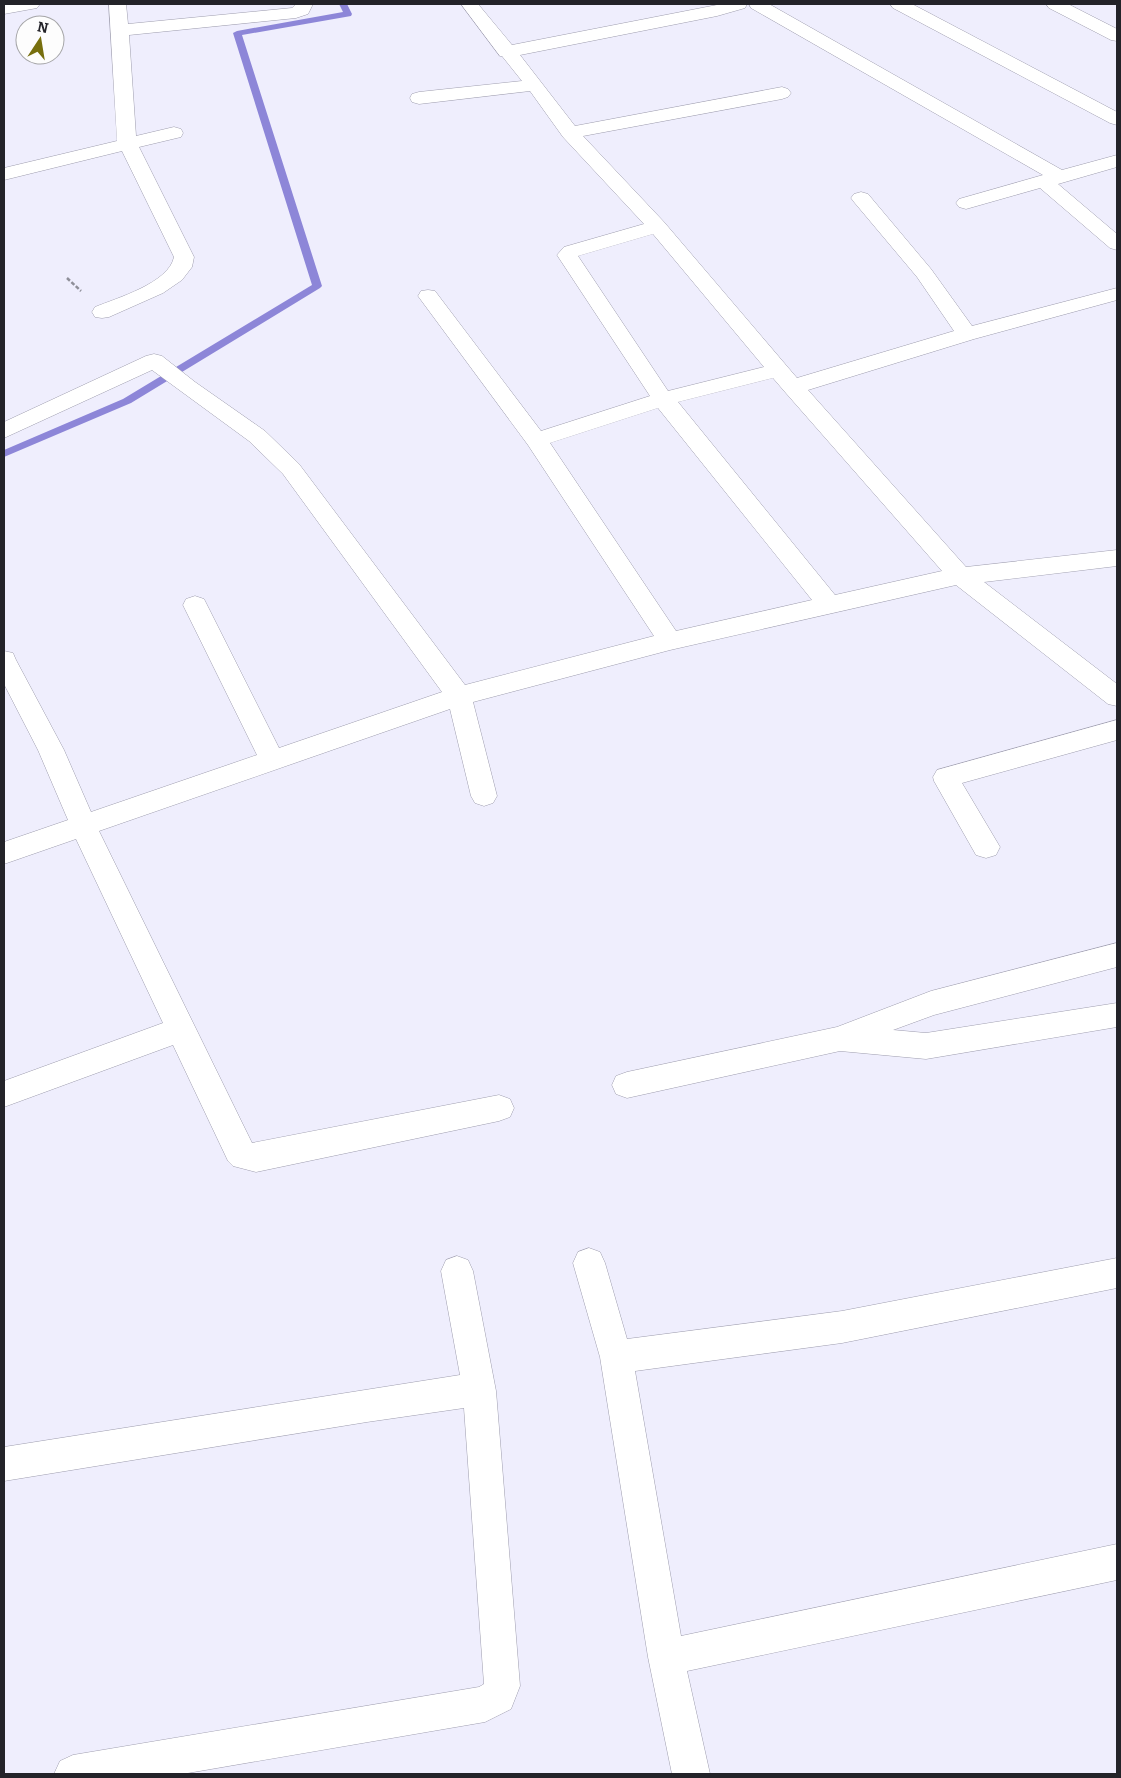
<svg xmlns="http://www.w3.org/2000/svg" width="1121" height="1778" font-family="Bitter,serif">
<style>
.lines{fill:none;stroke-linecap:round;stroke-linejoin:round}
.stream{fill:#8d86d8;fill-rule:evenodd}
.minor-casing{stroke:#9e9dae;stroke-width:1}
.path{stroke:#8f8f99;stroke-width:2.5;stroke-dasharray:4 2;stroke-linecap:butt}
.minor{fill:#fff;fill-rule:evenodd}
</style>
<rect width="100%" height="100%" fill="#efeefd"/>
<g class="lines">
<path class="stream" d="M 339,4 L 347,4 L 352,14 L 351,16 L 242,35 L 322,286 L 320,288 L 131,403 L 4,457 L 4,450 L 123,399 L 312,285 L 233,33 L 237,31 L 343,12 Z"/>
<defs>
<g id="minor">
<path d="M 4,4 L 40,4 L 37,8 L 4,14 Z"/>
<path d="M 109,4 L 126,4 L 128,24 L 292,8 L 296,4 L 313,4 L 308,14 L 296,18 L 129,35 L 136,136 L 174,127 L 181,129 L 183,133 L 181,137 L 139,147 L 194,257 L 192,267 L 182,280 L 163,293 L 109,317 L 102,318 L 95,317 L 92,312 L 95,307 C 117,298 169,283 174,257 L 122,151 L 4,180 L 4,168 L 117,141 Z"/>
<path d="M 461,4 L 478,4 L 512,45 L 722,4 L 747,4 L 745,8 L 717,16 L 520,55 L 575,126 L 782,87 L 788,89 L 791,93 L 788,97 L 782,99 L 583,136 L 664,222 L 797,378 L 954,331 L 917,277 L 854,202 L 851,198 L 854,194 L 861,192 L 868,194 L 931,269 L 972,326 L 1117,288 L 1117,300 L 974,339 L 808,390 L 966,567 L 1117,550 L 1117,566 L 984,582 L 1117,684 L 1117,706 L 1108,704 L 956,585 L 670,650 L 473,702 L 497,796 L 493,803 L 484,806 L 475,803 L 471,796 L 450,709 L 99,831 L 252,1143 L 499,1095 L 510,1099 L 514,1108 L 510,1117 L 499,1121 L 256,1172 L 233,1166 L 228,1161 L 173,1045 L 4,1107 L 4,1081 L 163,1023 L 76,839 L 4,864 L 4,842 L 68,820 L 38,750 L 4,684 L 4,651 L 13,653 L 16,660 L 64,750 L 91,812 L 257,755 L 183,605 L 186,599 L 195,596 L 204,599 L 279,748 L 442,692 L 283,474 L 249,441 L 152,370 L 4,438 L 4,422 L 146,356 L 154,354 L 162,356 L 195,382 L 265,431 L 299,464 L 465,685 L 654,636 L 528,445 L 418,296 L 421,291 L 428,290 L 435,291 L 541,431 L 650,396 L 557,255 L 564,247 L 644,224 L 563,137 L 530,91 L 419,104 L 412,102 L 410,98 L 412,94 L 419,92 L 522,81 L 502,56 L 500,56 ZM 653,234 L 764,367 L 668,391 L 578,256 ZM 773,378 L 785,392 L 942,571 L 835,595 L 678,402 ZM 658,408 L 812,600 L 676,631 L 550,443 Z"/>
<path d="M 749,4 L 769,4 L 1062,170 L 1117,155 L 1117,167 L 1058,184 L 1117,234 L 1117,250 L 1110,248 L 1040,188 L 966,209 L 959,207 L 956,203 L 959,199 L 1043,175 L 751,8 Z"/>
<path d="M 890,4 L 912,4 L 1117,112 L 1117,125 L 1110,123 L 893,8 Z"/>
<path d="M 1046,4 L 1068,4 L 1117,29 L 1117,41 L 1111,40 L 1049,8 Z"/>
<path d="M 1117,720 L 1117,740 L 962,783 L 1000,847 L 996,855 L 986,858 L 976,855 L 934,781 L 933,777 L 937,770 Z"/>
<path d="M 1117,943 L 1117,967 L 934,1015 L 893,1030 L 926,1033 L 1117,1003 L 1117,1027 L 926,1059 L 840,1051 L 627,1098 L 616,1094 L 612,1085 L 616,1076 L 627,1072 L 837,1027 L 931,991 Z"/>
<path d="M 589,1248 L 600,1252 L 605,1263 L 627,1339 L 842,1311 L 1117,1258 L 1117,1288 L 842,1343 L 635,1371 L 681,1636 L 1117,1544 L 1117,1580 L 687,1671 L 710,1774 L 672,1774 L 648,1657 L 600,1357 L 573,1263 L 578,1252 Z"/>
<path d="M 457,1256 L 468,1260 L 473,1271 L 496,1391 L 520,1686 L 511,1709 L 485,1722 L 182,1774 L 54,1774 L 60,1761 L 73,1755 L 479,1687 L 484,1684 L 464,1408 L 367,1422 L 4,1481 L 4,1447 L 460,1375 L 441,1271 L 446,1260 Z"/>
</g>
</defs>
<use href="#minor" class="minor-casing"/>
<path class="path" d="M 67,278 L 81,291"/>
<use href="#minor" class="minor"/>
</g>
<rect width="1121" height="1778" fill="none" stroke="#232329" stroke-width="10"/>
<g transform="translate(40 40) rotate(12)"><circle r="24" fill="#fdfdfd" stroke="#a6a6a8"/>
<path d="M0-4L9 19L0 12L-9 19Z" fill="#776f0e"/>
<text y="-8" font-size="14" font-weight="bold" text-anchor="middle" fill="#232329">N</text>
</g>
</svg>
